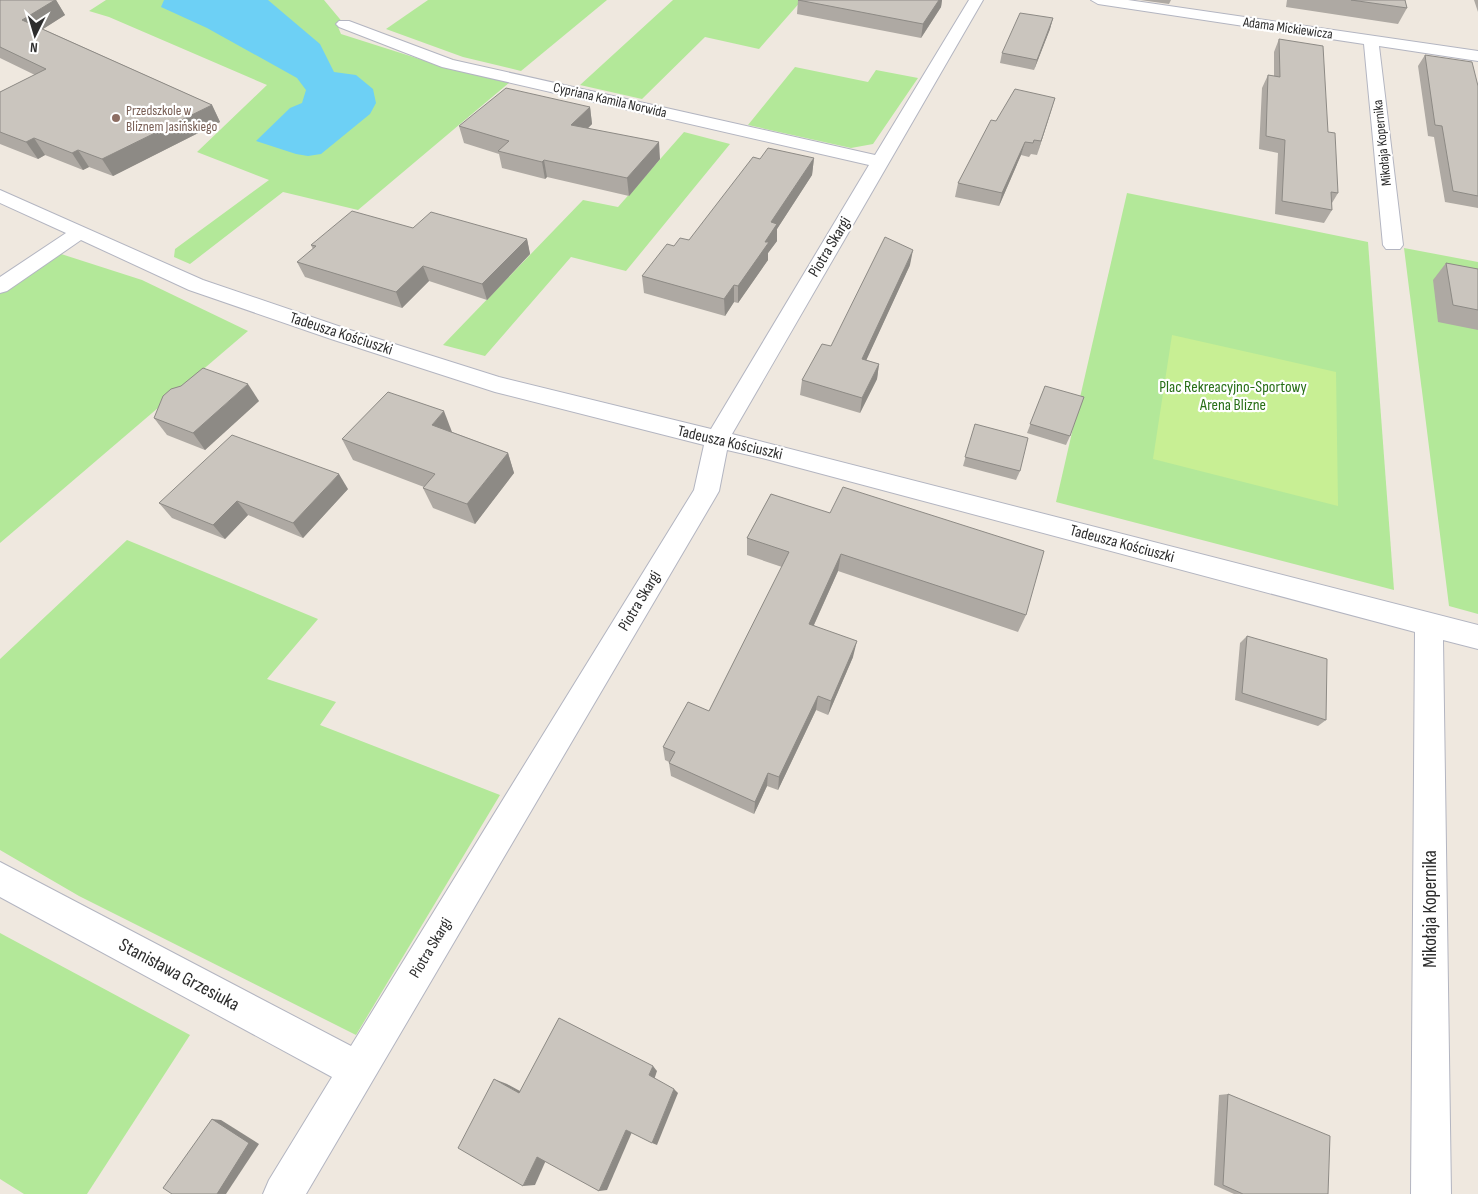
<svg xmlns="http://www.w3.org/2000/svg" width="1478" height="1194" font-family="'Sofia Sans Condensed',sans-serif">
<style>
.green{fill:#b3e899}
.pitch{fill:#c8ef94}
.water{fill:#6dd0f5}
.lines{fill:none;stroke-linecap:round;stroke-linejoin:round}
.minor-casing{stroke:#b3b5c1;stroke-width:2}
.minor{fill:#fff;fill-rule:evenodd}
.wall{fill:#aea9a3}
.shaded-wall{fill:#8d8a85}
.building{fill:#cac5be;stroke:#8d8a85}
.education-dot{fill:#8d6e63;stroke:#fff;stroke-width:2}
.labels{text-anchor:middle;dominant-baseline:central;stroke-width:4.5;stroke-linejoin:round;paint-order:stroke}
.far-street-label{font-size:14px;fill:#2d2d2d;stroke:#fff}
.far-education-label{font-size:14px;fill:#785e54;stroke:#fff;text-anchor:start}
.street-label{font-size:16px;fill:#2d2d2d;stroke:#fff}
.park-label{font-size:16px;fill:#286f17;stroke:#fff}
.near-street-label{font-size:19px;fill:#2d2d2d;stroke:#fff}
</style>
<rect width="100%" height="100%" fill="#efe8df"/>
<g class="green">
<path d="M 106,0 L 324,0 L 344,24 L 338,27 L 341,34 L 451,69 L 510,82 L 358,210 L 283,192 L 190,264 L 174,257 L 175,249 L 269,180 L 197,152 L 267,85 L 109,17 L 89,11 Z"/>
<path d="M 428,0 L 607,0 L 521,71 L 463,57 L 386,29 Z"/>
<path d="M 673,0 L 802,0 L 759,49 L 705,37 L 642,99 L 580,85 Z"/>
<path d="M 795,67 L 868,82 L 876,70 L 918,78 L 873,144 L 851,148 L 748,125 Z"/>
<path d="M 684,132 L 730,144 L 626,271 L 571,257 L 485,356 L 443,345 L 583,200 L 618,207 Z"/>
<path d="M 1127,193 L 1368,242 L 1394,590 L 1056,502 Z"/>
<path d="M 1404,248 L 1478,262 L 1478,614 L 1449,606 Z"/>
<path d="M 58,253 L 142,280 L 248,331 L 0,543 L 0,292 Z"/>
<path d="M 127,540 L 318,619 L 267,679 L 336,702 L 320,725 L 500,795 L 356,1035 L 79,896 L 0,850 L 0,659 Z"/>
<path d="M 0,933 L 190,1035 L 87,1194 L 24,1194 L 0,1179 Z"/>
</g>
<path class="pitch" d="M 1172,335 L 1336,372 L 1338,506 L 1153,459 Z"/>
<path class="water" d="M 164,0 L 268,0 L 320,44 L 334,72 L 356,75 L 373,89 L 376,103 L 370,114 L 321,154 L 308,156 L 296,154 L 256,141 L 290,108 L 302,103 L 306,90 L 297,78 L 207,28 L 161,7 Z"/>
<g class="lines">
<defs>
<g id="minor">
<path d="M 969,0 L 983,0 L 732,434 L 1478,625 L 1478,649 L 1443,640 L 1451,1194 L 1411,1194 L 1415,632 L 766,459 L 727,450 L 719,491 L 715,498 L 306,1194 L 263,1194 L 269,1180 L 332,1077 L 0,897 L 0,862 L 351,1046 L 694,490 L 704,445 L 495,392 L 331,339 L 189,290 L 81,240 L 7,291 L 0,293 L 0,277 L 66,233 L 0,203 L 0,190 L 203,280 L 347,329 L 499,377 L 711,429 L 869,165 L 442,67 L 339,27 L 336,24 L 339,21 L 349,21 L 453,60 L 875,155 Z"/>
<path d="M 1091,0 L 1128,0 L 1478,51 L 1478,61 L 1379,46 L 1403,245 L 1400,249 L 1386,249 L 1383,245 L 1364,44 L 1098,4 Z"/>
</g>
</defs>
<use href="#minor" class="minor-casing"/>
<use href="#minor" class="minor"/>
</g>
<g class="wall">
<path d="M 0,0 L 56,0 L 65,15 L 43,29 L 212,105 L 220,122 L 113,176 L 89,167 L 83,170 L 45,155 L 38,159 L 0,144 L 0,92 L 35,75 L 0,58 Z"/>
<path d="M 798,0 L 942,0 L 941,7 L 921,38 L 797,14 Z"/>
<path d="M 1140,0 L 1171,0 L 1169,4 Z"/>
<path d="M 1287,0 L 1405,0 L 1407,8 L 1398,24 L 1286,7 Z"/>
<path d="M 1474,0 L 1478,0 L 1478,12 Z"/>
<path d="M 1053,18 L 1050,29 L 1034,70 L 1000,63 L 1002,53 Z"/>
<path d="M 1279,39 L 1328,132 L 1338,193 L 1332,203 L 1332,210 L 1324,223 L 1275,214 L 1278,153 L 1259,149 L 1262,88 L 1268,75 L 1274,76 L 1274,52 Z"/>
<path d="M 1425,55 L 1478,86 L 1478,208 L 1445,202 L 1434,137 L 1428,136 L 1418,66 Z"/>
<path d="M 1055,98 L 1037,155 L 1031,154 L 1029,157 L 1021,155 L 999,206 L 955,197 L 958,183 L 996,121 Z"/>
<path d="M 590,107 L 592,124 L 588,128 L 660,159 L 629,196 L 547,177 L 545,179 L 502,168 L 499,154 L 464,143 L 459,126 Z"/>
<path d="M 814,158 L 812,175 L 777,229 L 777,241 L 768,253 L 768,260 L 738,303 L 734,302 L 725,316 L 644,293 L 642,276 L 689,240 L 760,159 Z"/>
<path d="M 413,228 L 527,239 L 530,254 L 487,300 L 429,281 L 402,308 L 305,277 L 297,262 L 313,249 L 311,245 Z"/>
<path d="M 1446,263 L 1478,269 L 1478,330 L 1438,322 L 1433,280 Z"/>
<path d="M 910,265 L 866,360 L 879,364 L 877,379 L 860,413 L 800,395 L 802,380 L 831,346 Z"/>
<path d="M 1045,386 L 1070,436 L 1066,445 L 1027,433 Z"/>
<path d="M 259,401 L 205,450 L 167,435 L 154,418 Z"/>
<path d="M 975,424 L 1020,471 L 1016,480 L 963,466 Z"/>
<path d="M 452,432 L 508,453 L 514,473 L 475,524 L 433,508 L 423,488 L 424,487 L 353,460 L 342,439 Z"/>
<path d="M 348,489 L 303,538 L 248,515 L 225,539 L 172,518 L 159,503 Z"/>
<path d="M 771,494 L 1026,615 L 1018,632 L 838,571 L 814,625 L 853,657 L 828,715 L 816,710 L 778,790 L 767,786 L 754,814 L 671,776 L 669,763 L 669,762 L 665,760 L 663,747 L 709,711 L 782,567 L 747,555 L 747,538 Z"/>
<path d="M 1247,636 L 1326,720 L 1318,726 L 1235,700 L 1240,643 Z"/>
<path d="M 1228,1094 L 1328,1194 L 1234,1194 L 1214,1185 L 1219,1095 Z"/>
</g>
<g class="shaded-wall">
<path d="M 55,0 L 56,0 L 65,15 L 32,36 L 22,20 Z"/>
<path d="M 939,0 L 942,0 L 941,7 L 921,38 L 923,24 Z"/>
<path d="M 1053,18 L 1050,29 L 1034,70 L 1037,60 Z"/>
<path d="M 1055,98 L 1051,111 L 1037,155 L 1041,141 Z"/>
<path d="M 212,105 L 220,122 L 113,176 L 102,159 Z"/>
<path d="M 590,107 L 592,124 L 574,142 L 571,125 Z"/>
<path d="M 34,138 L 45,155 L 38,159 L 26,142 Z"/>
<path d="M 659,142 L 660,159 L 629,196 L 627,178 Z"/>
<path d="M 1025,142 L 1021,155 L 999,206 L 1002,193 Z"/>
<path d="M 78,150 L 89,167 L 83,170 L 72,153 Z"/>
<path d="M 814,158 L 812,175 L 777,229 L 777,241 L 768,253 L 768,260 L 738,303 L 738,286 L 765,242 L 771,222 Z"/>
<path d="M 544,160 L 547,177 L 545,179 L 542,162 Z"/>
<path d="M 527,239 L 530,254 L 487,300 L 482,284 Z"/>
<path d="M 913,250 L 910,265 L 860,374 L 862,359 Z"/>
<path d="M 423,266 L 429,281 L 402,308 L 396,292 Z"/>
<path d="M 734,285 L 734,302 L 725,316 L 724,299 Z"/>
<path d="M 879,364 L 877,379 L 860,413 L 862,398 Z"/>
<path d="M 248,384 L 259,401 L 205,450 L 193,433 Z"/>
<path d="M 444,411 L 452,432 L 440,446 L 432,425 Z"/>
<path d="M 508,453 L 514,473 L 475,524 L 467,504 Z"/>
<path d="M 339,474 L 348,489 L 303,538 L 293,523 Z"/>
<path d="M 237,501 L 248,515 L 225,539 L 213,525 Z"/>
<path d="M 841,554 L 838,571 L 807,640 L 809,624 Z"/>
<path d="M 857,641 L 853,657 L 828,715 L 831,701 Z"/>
<path d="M 818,696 L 816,710 L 778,790 L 779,777 Z"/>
<path d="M 768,773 L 767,786 L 754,814 L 755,802 Z"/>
<path d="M 653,1066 L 657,1071 L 654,1080 L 649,1075 Z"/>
<path d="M 494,1079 L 507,1084 L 531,1097 L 519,1093 Z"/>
<path d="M 674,1089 L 678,1093 L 657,1145 L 652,1143 Z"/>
<path d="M 212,1119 L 221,1120 L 259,1144 L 226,1194 L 217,1194 Z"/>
<path d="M 626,1130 L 632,1132 L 607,1190 L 599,1191 Z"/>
<path d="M 537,1157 L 547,1158 L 535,1185 L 523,1186 Z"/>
</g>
<g class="building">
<path d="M 0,0 L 55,0 L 22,20 L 212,105 L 102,159 L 78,150 L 72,153 L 34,138 L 26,142 L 0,132 L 0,92 L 46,69 L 0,47 Z"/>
<path d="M 798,0 L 939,0 L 923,24 Z"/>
<path d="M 1351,0 L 1405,0 L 1407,8 Z"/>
<path d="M 1020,13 L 1053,18 L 1037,60 L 1002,53 Z"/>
<path d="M 1279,39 L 1323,46 L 1328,132 L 1335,133 L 1338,193 L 1331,192 L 1332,210 L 1282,201 L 1285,140 L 1266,136 L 1268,75 L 1280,77 Z"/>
<path d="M 1425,55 L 1472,62 L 1478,86 L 1478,196 L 1453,191 L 1442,126 L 1435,125 Z"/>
<path d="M 506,88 L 590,107 L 571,125 L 659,142 L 627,178 L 544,160 L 542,162 L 498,151 L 509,141 L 459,126 Z"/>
<path d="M 1015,89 L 1055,98 L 1041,141 L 1034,140 L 1033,143 L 1025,142 L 1002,193 L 958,183 L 991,120 L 996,121 Z"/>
<path d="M 768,148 L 814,158 L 771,222 L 777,224 L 765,242 L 769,242 L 738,286 L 734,285 L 724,299 L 642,276 L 667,244 L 674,246 L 680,238 L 689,240 L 753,157 L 760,159 Z"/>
<path d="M 352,211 L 413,228 L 431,212 L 527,239 L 482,284 L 423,266 L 396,292 L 297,262 L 316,246 L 311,245 Z"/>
<path d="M 885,237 L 913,250 L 862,359 L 879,364 L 862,398 L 802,380 L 822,344 L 831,346 Z"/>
<path d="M 1446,263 L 1478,269 L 1478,310 L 1453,305 Z"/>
<path d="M 203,368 L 248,384 L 193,433 L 154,418 L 163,396 L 171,389 L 181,386 Z"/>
<path d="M 1045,386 L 1084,397 L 1070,436 L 1030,424 Z"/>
<path d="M 388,392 L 444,411 L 432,425 L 508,453 L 467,504 L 423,488 L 435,474 L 342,439 Z"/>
<path d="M 975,424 L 1028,438 L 1020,471 L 965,457 Z"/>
<path d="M 232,435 L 339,474 L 293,523 L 237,501 L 213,525 L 159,503 Z"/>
<path d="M 843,487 L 1044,551 L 1026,615 L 841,554 L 809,624 L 857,641 L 831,701 L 818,696 L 779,777 L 768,773 L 755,802 L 669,763 L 675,752 L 663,747 L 688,702 L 709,711 L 789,552 L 747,538 L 771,494 L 830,513 Z"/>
<path d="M 1247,636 L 1327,659 L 1326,720 L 1242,693 Z"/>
<path d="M 559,1018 L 653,1066 L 649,1075 L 674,1089 L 652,1143 L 626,1130 L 599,1191 L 537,1157 L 523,1186 L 458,1148 L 494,1079 L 519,1093 Z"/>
<path d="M 1228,1094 L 1330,1136 L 1328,1194 L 1243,1194 L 1223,1185 Z"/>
<path d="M 212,1119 L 249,1143 L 217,1194 L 172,1194 L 163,1188 Z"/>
</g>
<circle class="education-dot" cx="116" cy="118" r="5"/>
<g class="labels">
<g class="far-street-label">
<text transform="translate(1288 28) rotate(8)">Adama Mickiewicza</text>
<text transform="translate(610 100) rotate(13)">Cypriana Kamila Norwida</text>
<text transform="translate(1382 143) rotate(-96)">Mikołaja Kopernika</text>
</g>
<g class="far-education-label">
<text x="126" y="110">Przedszkole w<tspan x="126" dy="16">Bliznem Jasińskiego</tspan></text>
</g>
<g class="street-label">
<text transform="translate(830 247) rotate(-59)">Piotra Skargi</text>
<text transform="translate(341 334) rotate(18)">Tadeusza Kościuszki</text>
<text transform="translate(730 443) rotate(13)">Tadeusza Kościuszki</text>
<text transform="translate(1122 544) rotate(15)">Tadeusza Kościuszki</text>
<text transform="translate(640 601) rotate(-59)">Piotra Skargi</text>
<text transform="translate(431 948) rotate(-59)">Piotra Skargi</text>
</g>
<g class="park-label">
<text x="1233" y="387">Plac Rekreacyjno-Sportowy<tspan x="1233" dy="18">Arena Blizne</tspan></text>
</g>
<g class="near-street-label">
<text transform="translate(1430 909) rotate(-90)">Mikołaja Kopernika</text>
<text transform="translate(179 975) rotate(28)">Stanisława Grzesiuka</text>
</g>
</g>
<g transform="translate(35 35) rotate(185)" stroke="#ffffff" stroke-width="4" paint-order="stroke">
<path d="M0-4L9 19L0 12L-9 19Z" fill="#2d2d2d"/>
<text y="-8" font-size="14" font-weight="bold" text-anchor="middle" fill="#2d2d2d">N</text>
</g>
</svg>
